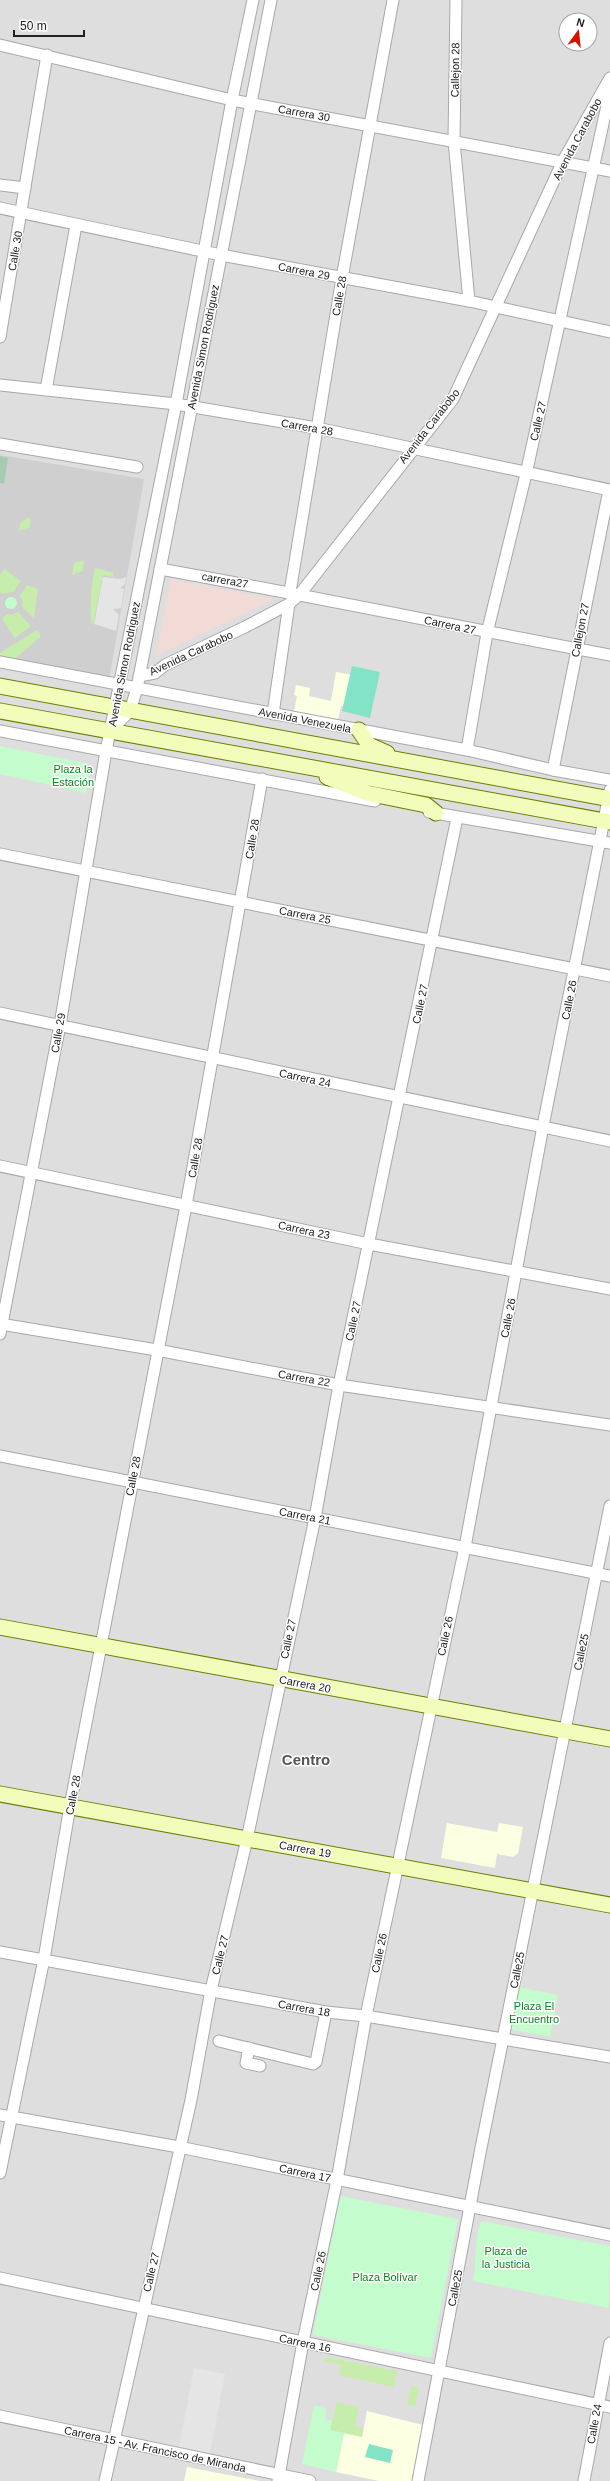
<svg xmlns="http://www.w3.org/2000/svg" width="610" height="2481" font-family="Arial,sans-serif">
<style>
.residential{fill:#dfdede;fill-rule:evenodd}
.commercial{fill:#f2dad6}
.education{fill:#fdffe3}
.religious{fill:#cfcfcf}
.grass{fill:#c6edac}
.cemetery{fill:#a7cbb0}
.park{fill:#c4fccd}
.pitch{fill:#83e3c6}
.parking{fill:#e5e5e5}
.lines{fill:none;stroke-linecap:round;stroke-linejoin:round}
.street-casing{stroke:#a8a8a8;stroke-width:13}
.secondary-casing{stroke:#678000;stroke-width:17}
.street{stroke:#fff;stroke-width:11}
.secondary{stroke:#f3fcbb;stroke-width:15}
.labels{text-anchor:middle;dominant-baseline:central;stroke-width:3;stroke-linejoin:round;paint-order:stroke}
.street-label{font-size:11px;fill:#212121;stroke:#fff}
.park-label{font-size:11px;fill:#07871d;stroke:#fff}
.district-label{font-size:15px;font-weight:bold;fill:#545454;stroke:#fff}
</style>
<rect width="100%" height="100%" fill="#f2efe7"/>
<path class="residential" d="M 0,0 L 610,0 L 610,2481 L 0,2481 ZM 566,20 L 590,20 L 590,44 L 566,44 Z"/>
<path class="commercial" d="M 171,579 L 274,599 L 156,656 Z"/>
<g class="education">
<path d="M 336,672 L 352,675 L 346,707 L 341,706 L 338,720 L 327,718 L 316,720 L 317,716 L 294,711 L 297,696 L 294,695 L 296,685 L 310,688 L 309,696 L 331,701 Z"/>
<path d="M 447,1823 L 497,1832 L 499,1823 L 523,1827 L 518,1853 L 513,1857 L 497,1854 L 495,1868 L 441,1858 Z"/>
<path d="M 367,2411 L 423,2425 L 412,2481 L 379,2481 L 336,2472 L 344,2433 L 362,2437 Z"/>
<path d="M 187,2467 L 260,2481 L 184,2481 Z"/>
</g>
<path class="religious" d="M 0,455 L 144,479 L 109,680 L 0,660 Z"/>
<g class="grass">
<path d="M 27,518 L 31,518 L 30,527 L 19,531 L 20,524 Z"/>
<path d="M 84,560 L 83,571 L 72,575 L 74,563 Z"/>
<path d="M 95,568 L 114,573 L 113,577 L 103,575 L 93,624 L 91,623 C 90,604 91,587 95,568 Z"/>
<path d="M 4,569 L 21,581 L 13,592 L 3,594 L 0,592 L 0,575 Z"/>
<path d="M 27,585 L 38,589 L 34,618 L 22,607 L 23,602 L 20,596 Z"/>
<path d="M 18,612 L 31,626 L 15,638 L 2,619 L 7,614 L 12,615 Z"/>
<path d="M 37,630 L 40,633 L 40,637 L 15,659 L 0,656 L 0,653 Z"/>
<path d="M 325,2357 L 397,2371 L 394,2387 L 339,2375 L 341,2365 L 323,2361 Z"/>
<path d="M 411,2386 L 419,2388 L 415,2407 L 407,2405 Z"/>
<path d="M 337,2402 L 359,2408 L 355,2426 L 363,2428 L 362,2437 L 330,2430 Z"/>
</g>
<path class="cemetery" d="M 0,456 L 8,458 L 4,484 L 0,483 Z"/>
<g class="park">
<circle cx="11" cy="603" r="6"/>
<path d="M 0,746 L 84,763 L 89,769 L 86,793 L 0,774 Z"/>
<path d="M 518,1987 L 558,1995 L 550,2037 L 509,2029 Z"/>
<path d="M 340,2196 L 458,2219 L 431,2358 L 313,2335 Z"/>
<path d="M 481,2221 L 610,2246 L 609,2308 L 473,2281 C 477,2260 474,2242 481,2221 Z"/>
<path d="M 314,2405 L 327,2409 L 325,2419 L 332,2421 L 330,2430 L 344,2433 L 336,2472 L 302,2464 Z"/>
</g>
<g class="pitch">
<path d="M 352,666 L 380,672 L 370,718 L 342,711 Z"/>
<path d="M 369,2444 L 393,2450 L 390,2463 L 365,2457 Z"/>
</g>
<g class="parking">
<path d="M 103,577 L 120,579 L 126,577 L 125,584 L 120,588 L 124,589 L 121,608 L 113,609 L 119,615 L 116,631 L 94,624 Z"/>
<path d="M 194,2368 L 225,2374 L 210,2453 L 179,2447 Z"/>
</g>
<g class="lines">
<defs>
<g id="street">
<path d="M 456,0 L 454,141 L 469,301"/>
<path d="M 0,45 L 232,100 L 610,171"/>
<path d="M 0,185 L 25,188"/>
<path d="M 0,208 L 221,255 L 469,301 L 610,332"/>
<path d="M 0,337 L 47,55"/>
<path d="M 0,385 L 176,404 L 317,428 L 610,490"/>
<path d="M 46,390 L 76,225"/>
<path d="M 0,444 L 137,467"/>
<path d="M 160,569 C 310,596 460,627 610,655"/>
<path d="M 290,592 L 342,278 L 393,0"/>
<path d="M 0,662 L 467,750 L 553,770 L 610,780"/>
<path d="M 139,676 L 155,673 L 165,665 L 245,627 L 289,604 L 300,594 L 453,399 L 563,161 L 610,78"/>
<path d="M 273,714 L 289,604"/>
<path d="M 0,731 L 375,801"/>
<path d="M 110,731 L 130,711 L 137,688 L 271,0"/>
<path d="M 467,750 L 487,633 L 526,474 L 610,92"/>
<path d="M 553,770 L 609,490"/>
<path d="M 429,812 L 610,843"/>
<path d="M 0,854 L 610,976"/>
<path d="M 0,1013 L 610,1141"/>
<path d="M 0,1166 L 369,1244 L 610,1289"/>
<path d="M 0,1324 L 157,1350 L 339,1385 L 610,1425"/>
<path d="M 0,1334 L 60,1025 L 106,751 L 176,404 L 232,100 L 253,0"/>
<path d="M 0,1456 L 610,1576"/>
<path d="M 0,1952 L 326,2012 L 366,2016 L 610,2057"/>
<path d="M 219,2041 L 313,2064 L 316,2062 L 326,2012"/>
<path d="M 249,2048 L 246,2063 L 260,2066"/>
<path d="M 0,2115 L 179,2147 L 610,2235"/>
<path d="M 0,2173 L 44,1959 L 70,1806 L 186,1206 L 262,779"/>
<path d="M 0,2278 L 610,2407"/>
<path d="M 0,2416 L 310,2481"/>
<path d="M 105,2481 L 191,2100 L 211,1990 L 247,1839 L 315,1518 L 339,1385 L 457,818"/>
<path d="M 278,2481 L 303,2342 L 337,2180 L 366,2016 L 465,1547 L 543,1126 L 610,790"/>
<path d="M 418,2481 L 481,2148 L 610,1506"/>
<path d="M 584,2481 L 610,2343"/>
</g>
<g id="secondary">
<path d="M 0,686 L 610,799"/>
<path d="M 0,711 L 610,822"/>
<path d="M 359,730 L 369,745 L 387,753"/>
<path d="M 327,777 L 367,793 L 426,805 L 436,813"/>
<path d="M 0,1627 L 610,1739"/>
<path d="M 0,1794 L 610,1905"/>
</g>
</defs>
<use href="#street" class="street-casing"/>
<use href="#secondary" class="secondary-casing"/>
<use href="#street" class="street"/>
<use href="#secondary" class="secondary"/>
</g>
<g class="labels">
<g class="street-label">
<text transform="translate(455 70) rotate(-89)">Callejon 28</text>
<text transform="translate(304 113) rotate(10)">Carrera 30</text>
<text transform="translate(577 139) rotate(-62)">Avenida Carabobo</text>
<text transform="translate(15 251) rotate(-80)">Calle 30</text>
<text transform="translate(304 271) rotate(11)">Carrera 29</text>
<text transform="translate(339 296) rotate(-80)">Calle 28</text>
<text transform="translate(203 347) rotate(-79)">Avenida Simon Rodriguez</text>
<text transform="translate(538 421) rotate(-77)">Calle 27</text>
<text transform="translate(429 426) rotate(-52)">Avenida Carabobo</text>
<text transform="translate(307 427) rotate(10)">Carrera 28</text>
<text transform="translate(225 580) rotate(10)">carrera27</text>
<text transform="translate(450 625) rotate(12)">Carrera 27</text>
<text transform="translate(580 630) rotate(-79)">Callejon 27</text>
<text transform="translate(191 653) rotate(-25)">Avenida Carabobo</text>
<text transform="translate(124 664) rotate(-79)">Avenida Simon Rodriguez</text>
<text transform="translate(305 720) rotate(11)">Avenida Venezuela</text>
<text transform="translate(252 839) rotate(-81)">Calle 28</text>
<text transform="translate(305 915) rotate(11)">Carrera 25</text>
<text transform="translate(569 1000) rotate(-79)">Calle 26</text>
<text transform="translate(420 1004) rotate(-78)">Calle 27</text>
<text transform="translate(58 1033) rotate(-80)">Calle 29</text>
<text transform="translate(305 1078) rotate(12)">Carrera 24</text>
<text transform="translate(195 1158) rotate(-80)">Calle 28</text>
<text transform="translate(304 1230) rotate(12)">Carrera 23</text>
<text transform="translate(508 1318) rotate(-79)">Calle 26</text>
<text transform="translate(353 1321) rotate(-78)">Calle 27</text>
<text transform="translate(304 1378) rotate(10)">Carrera 22</text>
<text transform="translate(133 1476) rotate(-79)">Calle 28</text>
<text transform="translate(305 1516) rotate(11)">Carrera 21</text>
<text transform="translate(445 1636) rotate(-78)">Calle 26</text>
<text transform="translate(288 1639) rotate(-78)">Calle 27</text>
<text transform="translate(581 1652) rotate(-78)">Calle25</text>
<text transform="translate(305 1684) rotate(11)">Carrera 20</text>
<text transform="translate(73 1795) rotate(-79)">Calle 28</text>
<text transform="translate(305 1849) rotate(10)">Carrera 19</text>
<text transform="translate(379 1953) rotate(-78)">Calle 26</text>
<text transform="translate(220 1955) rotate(-76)">Calle 27</text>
<text transform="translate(517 1970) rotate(-79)">Calle25</text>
<text transform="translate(304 2008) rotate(10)">Carrera 18</text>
<text transform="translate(305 2173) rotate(12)">Carrera 17</text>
<text transform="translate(318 2271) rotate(-78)">Calle 26</text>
<text transform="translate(151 2272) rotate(-77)">Calle 27</text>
<text transform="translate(455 2288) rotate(-79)">Calle25</text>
<text transform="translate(305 2343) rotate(12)">Carrera 16</text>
<text transform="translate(594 2424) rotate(-80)">Calle 24</text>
<text transform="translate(155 2449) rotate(12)">Carrera 15 - Av. Francisco de Miranda</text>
</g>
<g class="park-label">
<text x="73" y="769">Plaza la<tspan x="73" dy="13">Estación</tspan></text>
<text x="534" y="2006">Plaza El<tspan x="534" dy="13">Encuentro</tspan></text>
<text x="506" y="2251">Plaza de<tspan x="506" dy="13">la Justicia</tspan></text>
<text x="385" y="2277">Plaza Bolívar</text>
</g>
<g class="district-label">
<text x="306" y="1759">Centro</text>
</g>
</g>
<g transform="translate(578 32) rotate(15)"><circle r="19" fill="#ffffff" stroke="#a6a6a6"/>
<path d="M0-3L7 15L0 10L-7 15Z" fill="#d21200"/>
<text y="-6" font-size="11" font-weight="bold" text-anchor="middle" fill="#212121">N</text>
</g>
<path d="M14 30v6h70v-6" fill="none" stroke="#212121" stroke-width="2"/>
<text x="20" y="30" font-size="12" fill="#212121" stroke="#ffffff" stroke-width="3" paint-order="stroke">50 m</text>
</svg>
